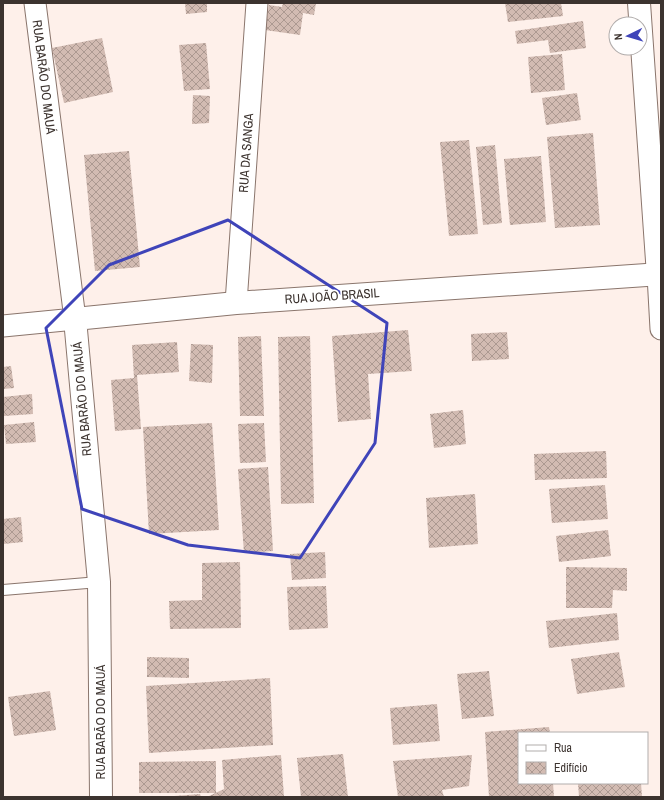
<svg xmlns="http://www.w3.org/2000/svg" width="664" height="800" font-family="'Archivo Narrow',sans-serif">
<style>
.building{fill:url(#building-cross-hatch)}
.lines{fill:none;stroke-linecap:round;stroke-linejoin:round}
.service-casing{stroke:#8a756c;stroke-width:12}
.minor-casing{stroke:#8a756c;stroke-width:23}
.tertiary-casing{stroke:#8a756c;stroke-width:24}
.service{stroke:#fff;stroke-width:10}
.minor{stroke:#fff;stroke-width:21}
.tertiary{stroke:#fff;stroke-width:22}
.marked{fill:none;stroke:#3f44b9;stroke-width:3;stroke-linejoin:round}
.labels{text-anchor:middle;dominant-baseline:central;stroke-width:3.5;stroke-linejoin:round;paint-order:stroke}
.street-label{font-size:13px;fill:#3c332f;stroke:#fff}
</style>
<defs>
<pattern id="building-cross-hatch" width="8" height="8" patternUnits="userSpaceOnUse"><rect width="8" height="8" fill="#d2bbb2"/><path d="M0 0l8 8M0 8l8-8" fill="none" stroke="#ac9991"/></pattern>
</defs>
<rect width="100%" height="100%" fill="#fef0ea"/>
<g class="building">
<path d="M 185,3 L 207,3 L 207,12 L 186,14 Z"/>
<path d="M 283,3 L 316,3 L 314,15 L 303,13 L 300,35 L 265,30 L 269,5 L 282,7 Z"/>
<path d="M 505,3 L 561,3 L 563,16 L 508,22 Z"/>
<path d="M 583,21 L 586,48 L 550,53 L 548,40 L 517,44 L 515,31 Z"/>
<path d="M 102,38 L 113,92 L 64,103 L 52,48 Z"/>
<path d="M 206,43 L 210,89 L 184,91 L 179,45 Z"/>
<path d="M 562,54 L 565,90 L 531,93 L 528,57 Z"/>
<path d="M 577,93 L 581,120 L 546,125 L 542,98 Z"/>
<path d="M 193,95 L 210,96 L 209,123 L 192,124 Z"/>
<path d="M 593,133 L 600,225 L 555,228 L 547,137 Z"/>
<path d="M 469,140 L 478,234 L 449,236 L 440,142 Z"/>
<path d="M 495,145 L 502,223 L 483,225 L 476,147 Z"/>
<path d="M 129,151 L 140,267 L 95,271 L 84,155 Z"/>
<path d="M 541,156 L 546,222 L 510,225 L 504,159 Z"/>
<path d="M 408,330 L 412,371 L 368,374 L 371,419 L 338,422 L 332,336 Z"/>
<path d="M 507,332 L 509,359 L 472,361 L 471,334 Z"/>
<path d="M 261,336 L 264,416 L 240,416 L 238,337 Z"/>
<path d="M 310,336 L 314,503 L 281,504 L 278,337 Z"/>
<path d="M 177,342 L 179,372 L 137,375 L 141,429 L 115,431 L 111,380 L 134,378 L 132,345 Z"/>
<path d="M 191,344 L 213,345 L 212,383 L 189,381 Z"/>
<path d="M 11,366 L 14,388 L 3,389 L 3,367 Z"/>
<path d="M 32,394 L 33,414 L 4,416 L 3,397 Z"/>
<path d="M 463,410 L 466,444 L 434,448 L 430,414 Z"/>
<path d="M 34,422 L 36,442 L 6,444 L 4,425 Z"/>
<path d="M 212,423 L 219,530 L 149,534 L 143,427 Z"/>
<path d="M 264,423 L 266,462 L 240,463 L 238,424 Z"/>
<path d="M 606,451 L 607,478 L 535,480 L 534,454 Z"/>
<path d="M 268,467 L 273,551 L 244,553 L 238,469 Z"/>
<path d="M 605,485 L 608,519 L 552,523 L 549,489 Z"/>
<path d="M 475,494 L 478,544 L 429,548 L 426,498 Z"/>
<path d="M 21,517 L 23,542 L 3,544 L 3,519 Z"/>
<path d="M 608,530 L 611,556 L 559,562 L 556,536 Z"/>
<path d="M 325,552 L 326,578 L 292,580 L 290,554 Z"/>
<path d="M 240,562 L 241,628 L 170,629 L 169,601 L 202,600 L 202,563 Z"/>
<path d="M 566,567 L 627,568 L 627,591 L 613,590 L 612,608 L 566,608 Z"/>
<path d="M 326,586 L 328,628 L 289,630 L 287,587 Z"/>
<path d="M 617,613 L 619,640 L 549,648 L 546,621 Z"/>
<path d="M 619,652 L 625,687 L 577,694 L 571,659 Z"/>
<path d="M 147,657 L 189,658 L 189,678 L 147,677 Z"/>
<path d="M 489,671 L 494,716 L 462,719 L 457,674 Z"/>
<path d="M 270,678 L 273,745 L 149,753 L 146,686 Z"/>
<path d="M 50,691 L 56,730 L 14,736 L 8,697 Z"/>
<path d="M 437,704 L 440,741 L 393,745 L 390,708 Z"/>
<path d="M 549,727 L 550,733 L 519,733 L 519,783 L 553,783 L 554,797 L 489,797 L 485,732 Z"/>
<path d="M 343,754 L 348,797 L 301,797 L 297,758 Z"/>
<path d="M 281,755 L 284,797 L 210,797 L 209,796 L 224,789 L 222,760 Z"/>
<path d="M 472,755 L 469,786 L 442,790 L 444,797 L 398,797 L 393,761 Z"/>
<path d="M 216,761 L 216,793 L 139,793 L 139,762 Z"/>
<path d="M 578,783 L 641,783 L 642,797 L 579,797 Z"/>
<path d="M 200,794 L 201,797 L 175,797 L 174,796 Z"/>
</g>
<g class="lines">
<defs>
<path id="service" d="M 3,590 L 99,582"/>
<g id="minor">
<path d="M 658,275 L 661,329"/>
<path d="M 236,303 L 257,3"/>
<path d="M 3,326 L 75,319 L 35,3"/>
</g>
<g id="tertiary">
<path d="M 639,3 L 658,275"/>
<path d="M 101,797 L 99,582 L 75,319 L 236,303 L 661,274"/>
</g>
</defs>
<use href="#service" class="service-casing"/>
<use href="#minor" class="minor-casing"/>
<use href="#tertiary" class="tertiary-casing"/>
<use href="#service" class="service"/>
<use href="#minor" class="minor"/>
<use href="#tertiary" class="tertiary"/>
</g>
<path class="marked" d="M 228,220 L 387,323 L 375,443 L 300,558 L 188,545 L 82,509 L 46,328 L 109,265 Z"/>
<g class="labels">
<g class="street-label">
<text transform="translate(44 77) rotate(83)">RUA BARÃO DO MAUÁ</text>
<text transform="translate(246 153) rotate(-86)">RUA DA SANGA</text>
<text transform="translate(332 296) rotate(-4)">RUA JOÃO BRASIL</text>
<text transform="translate(82 399) rotate(-95)">RUA BARÃO DO MAUÁ</text>
<text transform="translate(100 722) rotate(-90)">RUA BARÃO DO MAUÁ</text>
</g>
</g>
<rect width="664" height="800" fill="none" stroke="#3c332f" stroke-width="8"/>
<rect x="518" y="732" width="130" height="52" fill="#ffffff" stroke="#b1adac"/>
<rect x="526" y="745" width="20" height="6" fill="#ffffff" stroke="#b1adac"/>
<text x="554" y="752" font-size="12" fill="#3c332f">Rua</text>
<rect x="526" y="762" width="20" height="12" fill="url(#building-cross-hatch)" stroke="#b1adac"/>
<text x="554" y="772" font-size="12" fill="#3c332f">Edifício</text>
<g transform="translate(628 36) rotate(265)"><circle r="19" fill="#ffffff" stroke="#b1adac"/>
<path d="M0-3L7 15L0 10L-7 15Z" fill="#3f44b9"/>
<text y="-6" font-size="11" font-weight="bold" text-anchor="middle" fill="#3c332f">N</text>
</g>
</svg>
